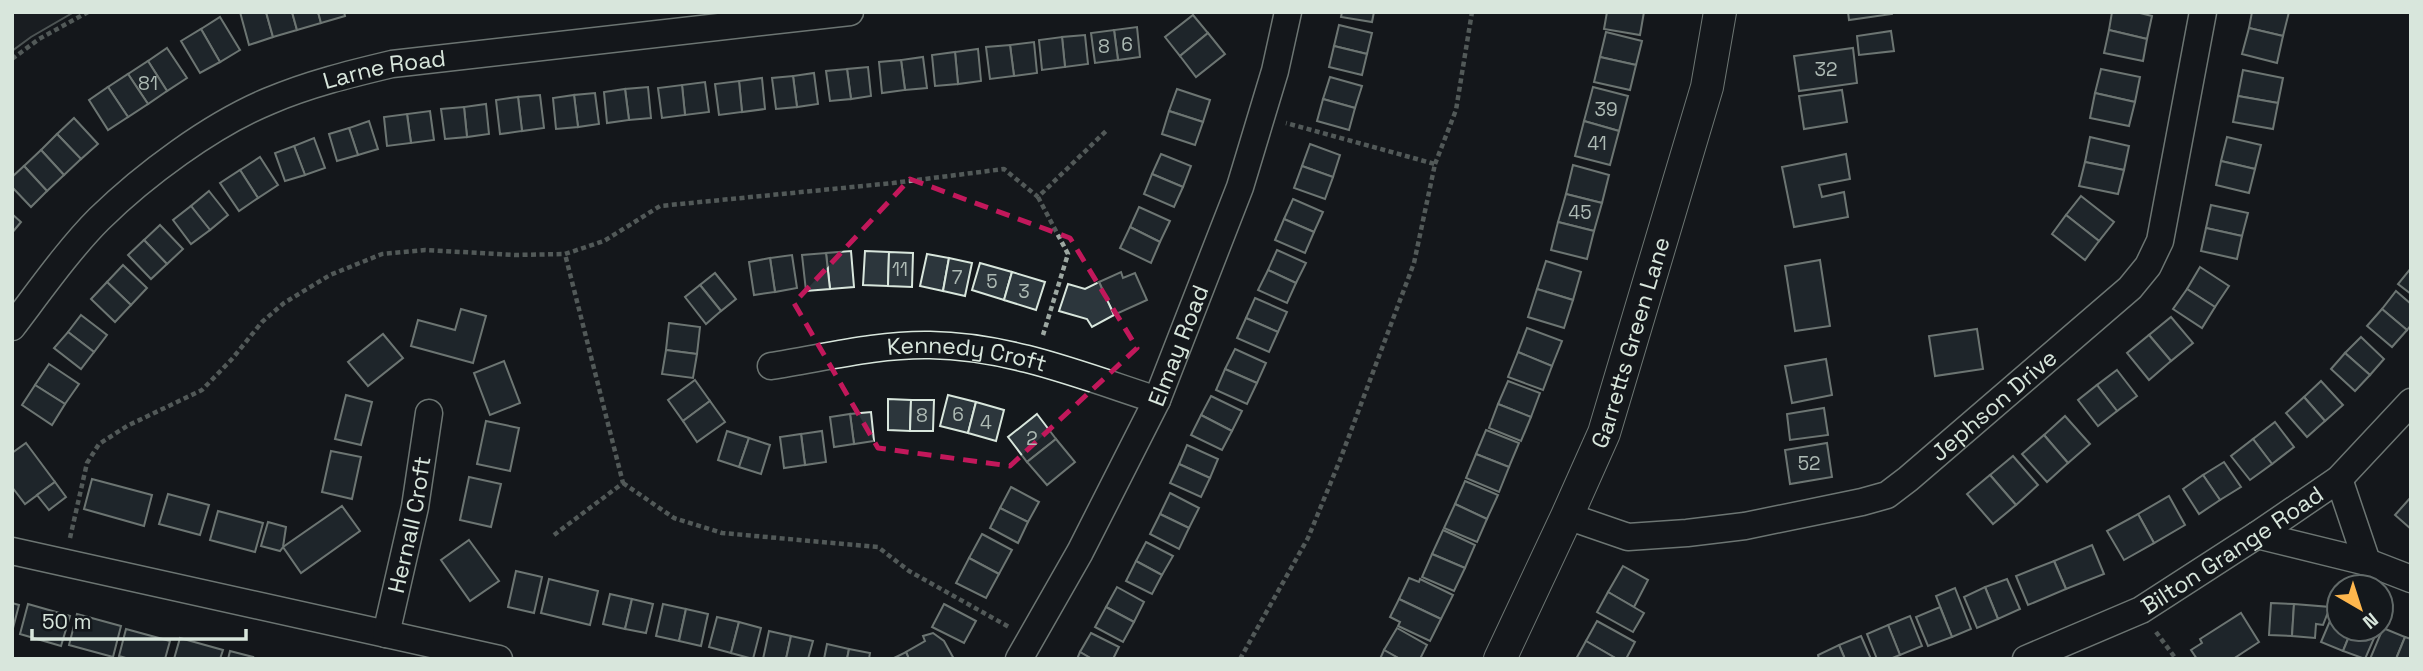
<svg xmlns="http://www.w3.org/2000/svg" width="2423" height="671" font-family="'Space Grotesk',sans-serif">
<style>
.green{fill:#202428;stroke:#939e99;stroke-width:2}
.building{fill:#2c363c;stroke:#d8e6dc;stroke-width:2}
.lines{fill:none;stroke-linecap:round;stroke-linejoin:round}
.minor-casing{stroke:#d8e6dc;stroke-width:29}
.tertiary-casing{stroke:#d8e6dc;stroke-width:34}
.path{stroke:#9da8a2;stroke-width:4.5;stroke-dasharray:5 3.5;stroke-linecap:butt}
.minor{stroke:#14181c;stroke-width:26}
.tertiary{stroke:#14181c;stroke-width:32}
.marked{fill:none;stroke:#c2185b;stroke-width:5;stroke-dasharray:14 9;stroke-linejoin:round}
.labels{text-anchor:middle;dominant-baseline:central;stroke-width:5;stroke-linejoin:round;paint-order:stroke}
.number-label{font-size:19px;fill:#adbab4}
.street-label{font-size:23px;fill:#d8e6dc;stroke:#14181c}
</style>
<rect width="100%" height="100%" fill="#14181c"/>
<path class="green" d="M 12,12 L 74,12 L 31,37 L 12,51 Z"/>
<g class="building">
<path d="M 240,12 L 266,12 L 273,37 L 249,45 Z"/>
<path d="M 266,12 L 292,12 L 297,30 L 273,37 Z"/>
<path d="M 292,12 L 318,12 L 321,23 L 297,30 Z"/>
<path d="M 318,12 L 344,12 L 345,16 L 321,23 Z"/>
<path d="M 1342,12 L 1374,12 L 1372,22 L 1341,17 Z"/>
<path d="M 1607,12 L 1644,12 L 1640,35 L 1604,29 Z"/>
<path d="M 1848,12 L 1892,12 L 1892,14 L 1849,20 Z"/>
<path d="M 2112,12 L 2136,12 L 2152,16 L 2147,39 L 2109,30 Z"/>
<path d="M 2252,12 L 2289,12 L 2283,36 L 2249,28 Z"/>
<path d="M 1193,15 L 1208,33 L 1180,56 L 1165,37 Z"/>
<path d="M 220,17 L 240,50 L 220,62 L 201,29 Z"/>
<path d="M 1339,25 L 1372,33 L 1367,54 L 1334,46 Z"/>
<path d="M 1137,27 L 1140,57 L 1118,60 L 1114,30 Z"/>
<path d="M 2249,28 L 2283,36 L 2277,63 L 2242,54 Z"/>
<path d="M 201,29 L 220,62 L 200,73 L 181,41 Z"/>
<path d="M 1114,30 L 1118,60 L 1095,63 L 1091,33 Z"/>
<path d="M 2109,30 L 2147,39 L 2143,61 L 2104,53 Z"/>
<path d="M 1891,31 L 1894,51 L 1859,55 L 1857,36 Z"/>
<path d="M 1606,32 L 1642,41 L 1636,65 L 1600,57 Z"/>
<path d="M 1208,33 L 1225,54 L 1196,77 L 1180,56 Z"/>
<path d="M 1085,35 L 1088,64 L 1065,67 L 1062,37 Z"/>
<path d="M 1062,37 L 1065,67 L 1042,70 L 1039,40 Z"/>
<path d="M 1034,42 L 1037,73 L 1014,76 L 1010,45 Z"/>
<path d="M 1010,45 L 1014,76 L 990,79 L 986,47 Z"/>
<path d="M 1334,46 L 1367,54 L 1362,75 L 1329,67 Z"/>
<path d="M 167,48 L 187,78 L 167,91 L 148,61 Z"/>
<path d="M 1853,48 L 1857,83 L 1799,91 L 1794,56 Z"/>
<path d="M 978,49 L 981,81 L 958,84 L 955,52 Z"/>
<path d="M 955,52 L 958,84 L 935,86 L 932,55 Z"/>
<path d="M 923,57 L 927,88 L 905,90 L 901,60 Z"/>
<path d="M 1600,57 L 1636,65 L 1630,90 L 1594,82 Z"/>
<path d="M 901,60 L 905,90 L 882,93 L 879,62 Z"/>
<path d="M 148,61 L 167,91 L 148,104 L 128,74 Z"/>
<path d="M 868,67 L 871,96 L 851,99 L 847,69 Z"/>
<path d="M 847,69 L 851,99 L 830,101 L 826,71 Z"/>
<path d="M 2101,69 L 2140,77 L 2135,102 L 2095,93 Z"/>
<path d="M 2243,70 L 2283,78 L 2278,103 L 2238,96 Z"/>
<path d="M 814,73 L 818,104 L 797,107 L 793,76 Z"/>
<path d="M 128,74 L 148,104 L 128,117 L 108,87 Z"/>
<path d="M 793,76 L 797,107 L 776,109 L 772,78 Z"/>
<path d="M 1330,77 L 1362,86 L 1355,108 L 1323,99 Z"/>
<path d="M 762,78 L 765,109 L 742,112 L 739,81 Z"/>
<path d="M 739,81 L 742,112 L 719,115 L 715,84 Z"/>
<path d="M 705,82 L 709,112 L 685,115 L 682,85 Z"/>
<path d="M 682,85 L 685,115 L 662,118 L 658,88 Z"/>
<path d="M 108,87 L 128,117 L 108,130 L 89,100 Z"/>
<path d="M 648,87 L 651,118 L 629,120 L 625,89 Z"/>
<path d="M 1593,87 L 1628,96 L 1619,131 L 1584,121 Z"/>
<path d="M 625,89 L 629,120 L 607,123 L 604,92 Z"/>
<path d="M 1177,89 L 1210,100 L 1203,122 L 1169,111 Z"/>
<path d="M 1842,90 L 1847,122 L 1804,129 L 1799,96 Z"/>
<path d="M 595,93 L 599,124 L 578,127 L 574,95 Z"/>
<path d="M 2095,93 L 2135,102 L 2129,126 L 2090,118 Z"/>
<path d="M 540,95 L 544,128 L 522,131 L 518,97 Z"/>
<path d="M 574,95 L 578,127 L 556,129 L 553,98 Z"/>
<path d="M 2238,96 L 2278,103 L 2273,129 L 2233,122 Z"/>
<path d="M 518,97 L 522,131 L 500,134 L 496,100 Z"/>
<path d="M 1323,99 L 1355,108 L 1349,130 L 1317,121 Z"/>
<path d="M 486,104 L 489,134 L 467,137 L 464,107 Z"/>
<path d="M 464,107 L 467,137 L 445,139 L 441,109 Z"/>
<path d="M 430,111 L 434,140 L 411,143 L 407,114 Z"/>
<path d="M 1169,111 L 1203,122 L 1195,145 L 1162,134 Z"/>
<path d="M 407,114 L 411,143 L 387,146 L 384,117 Z"/>
<path d="M 74,118 L 98,144 L 81,159 L 57,134 Z"/>
<path d="M 369,121 L 378,149 L 358,155 L 349,128 Z"/>
<path d="M 1584,121 L 1619,131 L 1610,165 L 1575,156 Z"/>
<path d="M 349,128 L 358,155 L 337,161 L 329,134 Z"/>
<path d="M 57,134 L 81,159 L 64,175 L 41,150 Z"/>
<path d="M 2090,137 L 2129,146 L 2124,170 L 2085,162 Z"/>
<path d="M 2227,137 L 2261,145 L 2255,169 L 2221,161 Z"/>
<path d="M 314,138 L 325,168 L 305,175 L 294,146 Z"/>
<path d="M 1310,144 L 1340,155 L 1333,177 L 1302,166 Z"/>
<path d="M 294,146 L 305,175 L 285,181 L 275,153 Z"/>
<path d="M 41,150 L 64,175 L 47,191 L 24,166 Z"/>
<path d="M 1161,154 L 1191,166 L 1183,187 L 1152,174 Z"/>
<path d="M 1846,154 L 1850,179 L 1819,185 L 1822,197 L 1844,192 L 1848,217 L 1794,227 L 1782,167 Z"/>
<path d="M 260,157 L 278,185 L 258,198 L 240,170 Z"/>
<path d="M 2221,161 L 2255,169 L 2249,193 L 2216,185 Z"/>
<path d="M 2085,162 L 2124,170 L 2118,194 L 2079,186 Z"/>
<path d="M 1573,165 L 1609,175 L 1602,203 L 1566,194 Z"/>
<path d="M 24,166 L 47,191 L 31,207 L 12,187 L 12,177 Z"/>
<path d="M 1302,166 L 1333,177 L 1325,199 L 1294,188 Z"/>
<path d="M 240,170 L 258,198 L 239,211 L 220,183 Z"/>
<path d="M 1152,174 L 1183,187 L 1174,207 L 1144,194 Z"/>
<path d="M 209,191 L 228,215 L 210,230 L 191,206 Z"/>
<path d="M 1566,194 L 1602,203 L 1594,231 L 1558,222 Z"/>
<path d="M 2081,196 L 2114,222 L 2099,241 L 2066,215 Z"/>
<path d="M 1293,199 L 1323,212 L 1314,232 L 1284,219 Z"/>
<path d="M 2211,205 L 2248,213 L 2242,236 L 2206,228 Z"/>
<path d="M 191,206 L 210,230 L 191,244 L 173,220 Z"/>
<path d="M 1139,207 L 1170,221 L 1160,242 L 1130,227 Z"/>
<path d="M 12,214 L 21,222 L 12,233 Z"/>
<path d="M 2066,215 L 2099,241 L 2085,260 L 2052,234 Z"/>
<path d="M 1284,219 L 1314,232 L 1305,253 L 1275,240 Z"/>
<path d="M 1558,222 L 1594,231 L 1587,259 L 1551,250 Z"/>
<path d="M 160,225 L 183,249 L 167,264 L 144,240 Z"/>
<path d="M 1130,227 L 1160,242 L 1151,263 L 1120,248 Z"/>
<path d="M 2206,228 L 2242,236 L 2237,259 L 2201,251 Z"/>
<path d="M 144,240 L 167,264 L 151,279 L 128,255 Z"/>
<path d="M 1277,250 L 1306,263 L 1296,283 L 1268,270 Z"/>
<path d="M 851,251 L 854,287 L 830,289 L 826,253 Z"/>
<path d="M 865,251 L 889,252 L 888,286 L 863,285 Z"/>
<path d="M 889,252 L 913,253 L 912,287 L 888,286 Z"/>
<path d="M 826,253 L 830,289 L 806,291 L 802,255 Z"/>
<path d="M 927,254 L 949,258 L 943,291 L 920,286 Z"/>
<path d="M 792,255 L 797,288 L 775,292 L 770,258 Z"/>
<path d="M 770,258 L 775,292 L 754,295 L 749,262 Z"/>
<path d="M 949,258 L 972,263 L 965,296 L 943,291 Z"/>
<path d="M 1820,260 L 1830,326 L 1795,331 L 1785,266 Z"/>
<path d="M 1546,261 L 1581,272 L 1573,300 L 1537,289 Z"/>
<path d="M 980,263 L 1012,272 L 1004,300 L 972,290 Z"/>
<path d="M 123,265 L 147,288 L 131,305 L 107,282 Z"/>
<path d="M 2200,267 L 2229,286 L 2215,307 L 2187,289 Z"/>
<path d="M 2411,268 L 2411,294 L 2398,284 Z"/>
<path d="M 1268,270 L 1296,283 L 1287,303 L 1258,290 Z"/>
<path d="M 1012,272 L 1045,282 L 1036,310 L 1004,300 Z"/>
<path d="M 1121,272 L 1123,278 L 1135,273 L 1147,300 L 1114,315 L 1099,282 Z"/>
<path d="M 715,273 L 736,299 L 721,311 L 700,285 Z"/>
<path d="M 107,282 L 131,305 L 115,322 L 91,299 Z"/>
<path d="M 1099,282 L 1114,315 L 1092,327 L 1087,319 L 1059,311 L 1068,284 L 1085,289 Z"/>
<path d="M 700,285 L 721,311 L 706,324 L 685,297 Z"/>
<path d="M 1537,289 L 1573,300 L 1564,328 L 1528,317 Z"/>
<path d="M 2187,289 L 2215,307 L 2202,328 L 2173,309 Z"/>
<path d="M 2396,291 L 2411,304 L 2411,325 L 2407,330 L 2382,309 Z"/>
<path d="M 1255,298 L 1287,312 L 1278,332 L 1246,318 Z"/>
<path d="M 461,309 L 486,316 L 473,363 L 411,346 L 418,320 L 455,330 Z"/>
<path d="M 2382,309 L 2407,330 L 2392,347 L 2367,326 Z"/>
<path d="M 81,315 L 107,335 L 94,352 L 68,332 Z"/>
<path d="M 2171,317 L 2193,343 L 2171,361 L 2149,335 Z"/>
<path d="M 1246,318 L 1278,332 L 1269,352 L 1237,338 Z"/>
<path d="M 669,323 L 700,327 L 697,354 L 666,350 Z"/>
<path d="M 1527,328 L 1562,341 L 1552,366 L 1518,352 Z"/>
<path d="M 1977,329 L 1983,369 L 1935,376 L 1929,336 Z"/>
<path d="M 68,332 L 94,352 L 81,369 L 54,348 Z"/>
<path d="M 383,334 L 403,358 L 368,386 L 348,362 Z"/>
<path d="M 2149,335 L 2171,361 L 2149,380 L 2127,353 Z"/>
<path d="M 2361,337 L 2384,359 L 2370,375 L 2345,353 Z"/>
<path d="M 1235,349 L 1266,363 L 1257,383 L 1225,369 Z"/>
<path d="M 666,350 L 697,354 L 693,378 L 662,374 Z"/>
<path d="M 1518,352 L 1552,366 L 1543,390 L 1508,377 Z"/>
<path d="M 2345,353 L 2370,375 L 2355,391 L 2331,369 Z"/>
<path d="M 1826,359 L 1832,395 L 1792,403 L 1785,366 Z"/>
<path d="M 504,361 L 520,403 L 490,415 L 474,373 Z"/>
<path d="M 49,364 L 79,384 L 65,404 L 35,385 Z"/>
<path d="M 1225,369 L 1257,383 L 1247,404 L 1216,390 Z"/>
<path d="M 2117,370 L 2137,396 L 2117,411 L 2097,385 Z"/>
<path d="M 695,380 L 710,401 L 683,421 L 668,400 Z"/>
<path d="M 1508,381 L 1540,393 L 1531,417 L 1498,404 Z"/>
<path d="M 2321,381 L 2343,405 L 2325,421 L 2304,397 Z"/>
<path d="M 35,385 L 65,404 L 52,425 L 22,405 Z"/>
<path d="M 2097,385 L 2117,411 L 2098,426 L 2078,400 Z"/>
<path d="M 346,395 L 372,402 L 361,445 L 335,439 Z"/>
<path d="M 948,395 L 976,402 L 968,433 L 940,426 Z"/>
<path d="M 1211,396 L 1242,411 L 1232,431 L 1201,415 Z"/>
<path d="M 2304,397 L 2325,421 L 2307,437 L 2286,413 Z"/>
<path d="M 888,399 L 911,400 L 910,431 L 888,430 Z"/>
<path d="M 911,400 L 934,400 L 933,431 L 910,431 Z"/>
<path d="M 710,401 L 725,422 L 697,442 L 683,421 Z"/>
<path d="M 976,402 L 1004,410 L 996,441 L 968,433 Z"/>
<path d="M 1498,404 L 1531,417 L 1521,441 L 1489,428 Z"/>
<path d="M 1824,408 L 1828,435 L 1790,440 L 1787,414 Z"/>
<path d="M 871,412 L 874,441 L 854,444 L 850,414 Z"/>
<path d="M 850,414 L 854,444 L 834,447 L 830,417 Z"/>
<path d="M 1037,414 L 1056,439 L 1027,462 L 1008,437 Z"/>
<path d="M 1201,415 L 1232,431 L 1222,450 L 1191,435 Z"/>
<path d="M 2065,416 L 2090,444 L 2068,463 L 2044,435 Z"/>
<path d="M 486,421 L 519,428 L 510,471 L 477,464 Z"/>
<path d="M 2275,422 L 2294,447 L 2272,464 L 2253,439 Z"/>
<path d="M 1486,430 L 1519,443 L 1509,467 L 1476,454 Z"/>
<path d="M 727,431 L 749,438 L 739,467 L 718,460 Z"/>
<path d="M 822,431 L 826,462 L 805,465 L 801,434 Z"/>
<path d="M 801,434 L 805,465 L 784,468 L 780,437 Z"/>
<path d="M 2044,435 L 2068,463 L 2047,482 L 2022,454 Z"/>
<path d="M 749,438 L 770,445 L 761,474 L 739,467 Z"/>
<path d="M 1056,439 L 1075,462 L 1047,485 L 1027,462 Z"/>
<path d="M 2253,439 L 2272,464 L 2250,480 L 2231,456 Z"/>
<path d="M 26,443 L 55,482 L 25,504 L 12,487 L 12,453 Z"/>
<path d="M 1827,443 L 1832,477 L 1790,484 L 1785,450 Z"/>
<path d="M 1187,445 L 1218,459 L 1210,478 L 1179,464 Z"/>
<path d="M 331,451 L 361,457 L 352,499 L 322,492 Z"/>
<path d="M 1476,454 L 1509,467 L 1499,492 L 1466,478 Z"/>
<path d="M 2013,456 L 2038,485 L 2016,505 L 1990,475 Z"/>
<path d="M 2224,462 L 2241,487 L 2220,500 L 2203,475 Z"/>
<path d="M 1179,464 L 1210,478 L 1201,497 L 1170,483 Z"/>
<path d="M 1990,475 L 2016,505 L 1993,524 L 1967,494 Z"/>
<path d="M 2203,475 L 2220,500 L 2199,514 L 2183,489 Z"/>
<path d="M 469,477 L 501,484 L 491,527 L 460,520 Z"/>
<path d="M 92,479 L 152,495 L 144,526 L 84,509 Z"/>
<path d="M 1465,481 L 1498,495 L 1487,519 L 1455,504 Z"/>
<path d="M 55,482 L 66,497 L 49,510 L 37,495 Z"/>
<path d="M 1011,487 L 1039,502 L 1028,522 L 1000,508 Z"/>
<path d="M 1170,493 L 1199,508 L 1189,528 L 1160,514 Z"/>
<path d="M 168,494 L 209,505 L 200,535 L 159,524 Z"/>
<path d="M 2169,496 L 2185,525 L 2154,543 L 2138,514 Z"/>
<path d="M 2411,497 L 2411,529 L 2395,515 Z"/>
<path d="M 1455,504 L 1487,519 L 1477,542 L 1444,528 Z"/>
<path d="M 342,506 L 360,531 L 301,573 L 283,547 Z"/>
<path d="M 1000,508 L 1028,522 L 1018,543 L 990,528 Z"/>
<path d="M 218,511 L 263,523 L 255,552 L 210,540 Z"/>
<path d="M 1160,514 L 1189,528 L 1179,549 L 1150,534 Z"/>
<path d="M 2138,514 L 2154,543 L 2124,560 L 2107,531 Z"/>
<path d="M 268,522 L 286,527 L 283,547 L 280,551 L 261,546 Z"/>
<path d="M 1443,530 L 1475,545 L 1465,568 L 1432,554 Z"/>
<path d="M 982,534 L 1012,550 L 999,574 L 969,558 Z"/>
<path d="M 469,540 L 499,581 L 470,601 L 441,560 Z"/>
<path d="M 1146,542 L 1173,556 L 1162,575 L 1136,561 Z"/>
<path d="M 2092,545 L 2104,574 L 2066,589 L 2054,561 Z"/>
<path d="M 1432,554 L 1465,568 L 1454,591 L 1422,577 Z"/>
<path d="M 969,558 L 999,574 L 986,598 L 956,583 Z"/>
<path d="M 1136,561 L 1162,575 L 1152,594 L 1126,581 Z"/>
<path d="M 2054,561 L 2066,589 L 2028,605 L 2016,576 Z"/>
<path d="M 1623,566 L 1648,580 L 1634,607 L 1608,592 Z"/>
<path d="M 516,571 L 542,577 L 534,613 L 508,607 Z"/>
<path d="M 1409,578 L 1419,582 L 1420,579 L 1453,595 L 1441,619 L 1399,599 Z"/>
<path d="M 549,579 L 598,591 L 590,625 L 541,613 Z"/>
<path d="M 2007,579 L 2020,609 L 1998,619 L 1985,587 Z"/>
<path d="M 1117,587 L 1144,602 L 1134,622 L 1106,607 Z"/>
<path d="M 1985,587 L 1998,619 L 1977,628 L 1964,597 Z"/>
<path d="M 1955,588 L 1971,629 L 1952,637 L 1936,596 Z"/>
<path d="M 1608,592 L 1644,613 L 1633,632 L 1597,612 Z"/>
<path d="M 610,594 L 632,599 L 625,629 L 603,624 Z"/>
<path d="M 632,599 L 653,604 L 646,633 L 625,629 Z"/>
<path d="M 1399,599 L 1441,619 L 1430,641 L 1398,626 L 1400,622 L 1390,617 Z"/>
<path d="M 12,603 L 19,605 L 12,632 Z"/>
<path d="M 2271,603 L 2294,604 L 2292,636 L 2269,635 Z"/>
<path d="M 28,604 L 70,616 L 61,646 L 20,634 Z"/>
<path d="M 663,604 L 686,609 L 679,641 L 656,636 Z"/>
<path d="M 944,604 L 976,621 L 964,643 L 932,627 Z"/>
<path d="M 2294,604 L 2330,607 L 2323,625 L 2316,624 L 2315,638 L 2292,636 Z"/>
<path d="M 1106,607 L 1134,622 L 1123,642 L 1095,627 Z"/>
<path d="M 1940,607 L 1952,637 L 1928,646 L 1916,617 Z"/>
<path d="M 686,609 L 708,614 L 701,646 L 679,641 Z"/>
<path d="M 2335,609 L 2339,611 L 2339,629 L 2352,629 L 2343,651 L 2321,642 Z"/>
<path d="M 2241,613 L 2259,642 L 2233,659 L 2197,659 L 2191,650 L 2202,643 L 2200,639 Z"/>
<path d="M 77,614 L 121,626 L 113,657 L 69,645 Z"/>
<path d="M 1910,616 L 1922,646 L 1900,655 L 1888,625 Z"/>
<path d="M 717,617 L 739,622 L 731,653 L 709,647 Z"/>
<path d="M 1597,621 L 1635,642 L 1626,659 L 1617,659 L 1586,641 Z"/>
<path d="M 739,622 L 761,628 L 753,659 L 731,653 Z"/>
<path d="M 1888,625 L 1900,655 L 1890,659 L 1877,659 L 1867,634 Z"/>
<path d="M 1397,628 L 1427,645 L 1420,659 L 1400,659 L 1384,650 Z"/>
<path d="M 2383,628 L 2405,637 L 2396,659 L 2370,659 Z"/>
<path d="M 126,629 L 170,641 L 165,659 L 129,659 L 119,656 Z"/>
<path d="M 2352,629 L 2378,629 L 2365,659 L 2343,651 Z"/>
<path d="M 769,631 L 791,636 L 786,659 L 763,659 Z"/>
<path d="M 933,633 L 944,641 L 954,659 L 909,659 L 906,652 L 925,641 L 923,636 Z"/>
<path d="M 1091,633 L 1119,647 L 1113,659 L 1092,659 L 1080,652 Z"/>
<path d="M 791,636 L 813,641 L 808,659 L 786,659 Z"/>
<path d="M 1861,636 L 1871,659 L 1845,659 L 1839,645 Z"/>
<path d="M 2405,637 L 2411,639 L 2411,659 L 2396,659 Z"/>
<path d="M 180,638 L 223,650 L 220,659 L 174,659 Z"/>
<path d="M 1586,641 L 1617,659 L 1576,659 Z"/>
<path d="M 827,644 L 849,649 L 847,659 L 824,659 Z"/>
<path d="M 1839,645 L 1845,659 L 1819,659 L 1818,655 Z"/>
<path d="M 849,649 L 870,653 L 869,659 L 847,659 Z"/>
<path d="M 1384,650 L 1400,659 L 1380,659 Z"/>
<path d="M 230,651 L 253,657 L 252,659 L 228,659 Z"/>
<path d="M 906,652 L 909,659 L 892,659 Z"/>
<path d="M 1080,652 L 1092,659 L 1077,659 Z"/>
</g>
<g class="lines">
<defs>
<g id="minor">
<path id="s1" d="M 12,327 C 38,293 69,249 99,219 C 144,175 211,125 269,101 C 309,84 350,74 392,64 L 850,12"/>
<path id="s2" d="M 771,366 C 823,358 877,344 930,345 C 1009,346 1083,376 1157,400"/>
<path d="M 2339,479 L 2367,562"/>
<path id="s3" d="M 1567,516 L 1628,537 L 1687,533 L 1745,526 L 1862,502 L 1887,495 L 1908,479 L 2130,288 L 2148,266 L 2160,241 L 2203,12"/>
<path d="M 2257,535 L 2367,562 L 2411,579"/>
<path d="M 12,551 L 499,659"/>
<path id="s4" d="M 386,634 L 415,507 L 429,413"/>
<path id="s5" d="M 1019,659 L 1080,552 L 1157,400 L 1240,187 L 1275,71 L 1288,12"/>
<path id="s6" d="M 2026,659 L 2141,610 L 2257,535 L 2339,479 L 2411,402"/>
</g>
<g id="tertiary">
<path id="s7" d="M 1500,659 L 1567,516 L 1604,433 L 1707,87 L 1720,12"/>
</g>
</defs>
<use href="#minor" class="minor-casing"/>
<use href="#tertiary" class="tertiary-casing"/>
<g class="path">
<path d="M 12,59 L 39,39 L 88,12"/>
<path d="M 1435,164 L 1456,110 L 1472,12"/>
<path d="M 1038,197 L 1068,254 L 1043,335"/>
<path d="M 623,483 L 674,518 L 722,533 L 878,547 L 909,571 L 1009,627"/>
<path d="M 554,535 L 623,483 L 565,254"/>
<path d="M 70,538 L 87,463 L 99,444 L 127,426 L 202,390 L 232,359 L 262,322 L 284,303 L 330,275 L 382,254 L 425,250 L 516,255 L 565,254 L 604,241 L 660,206 L 893,183 L 1004,169 L 1038,197 L 1107,130"/>
<path d="M 2156,632 L 2176,659"/>
<path d="M 1240,659 L 1308,538 L 1340,460 L 1414,263 L 1435,164 L 1286,123"/>
</g>
<use href="#minor" class="minor"/>
<use href="#tertiary" class="tertiary"/>
</g>
<path d="M0 0H2423V671H0ZM 910,179 L 1070,238 L 1137,348 L 1010,466 L 878,448 L 794,303 Z" fill="#14181c" fill-opacity=".55" fill-rule="evenodd"/>
<path class="marked" d="M 910,179 L 1070,238 L 1137,348 L 1010,466 L 878,448 L 794,303 Z"/>
<g class="labels">
<g class="number-label">
<text x="1127" y="44">6</text>
<text x="1104" y="46">8</text>
<text x="1826" y="69">32</text>
<text x="148" y="83">81</text>
<text x="1606" y="109">39</text>
<text x="1597" y="143">41</text>
<text x="1580" y="212">45</text>
<text x="900" y="269">11</text>
<text x="957" y="277">7</text>
<text x="992" y="281">5</text>
<text x="1024" y="291">3</text>
<text x="958" y="414">6</text>
<text x="922" y="415">8</text>
<text x="986" y="422">4</text>
<text x="1032" y="438">2</text>
<text x="1809" y="463">52</text>
</g>
<g class="street-label">
<text stroke="none"><textPath href="#s1" startOffset="467">Larne Road</textPath></text>
<text stroke="none"><textPath href="#s7" startOffset="343">Garretts Green Lane</textPath></text>
<text stroke="none"><textPath href="#s5" startOffset="352">Elmay Road</textPath></text>
<text stroke="none"><textPath href="#s2" startOffset="198">Kennedy Croft</textPath></text>
<text stroke="none"><textPath href="#s3" startOffset="467">Jephson Drive</textPath></text>
<text stroke="none"><textPath href="#s4" startOffset="112">Hernall Croft</textPath></text>
<text stroke="none"><textPath href="#s6" startOffset="234">Bilton Grange Road</textPath></text>
</g>
</g>
<rect width="2423" height="671" fill="none" stroke="#d8e6dc" stroke-width="28"/>
<g transform="translate(2360 608) rotate(141)"><circle r="33" fill="#14181c" stroke="#626a69" stroke-width="2"/>
<path d="M0-5L12 26L0 18L-12 26Z" fill="#ffb74d"/>
<text y="-10" font-size="19" font-weight="bold" text-anchor="middle" fill="#d8e6dc">N</text>
</g>
<path d="M32 629v10h214v-10" fill="none" stroke="#d8e6dc" stroke-width="3.5"/>
<text x="42" y="629" font-size="21" fill="#d8e6dc" stroke="#14181c" stroke-width="5" paint-order="stroke">50 m</text>
</svg>
